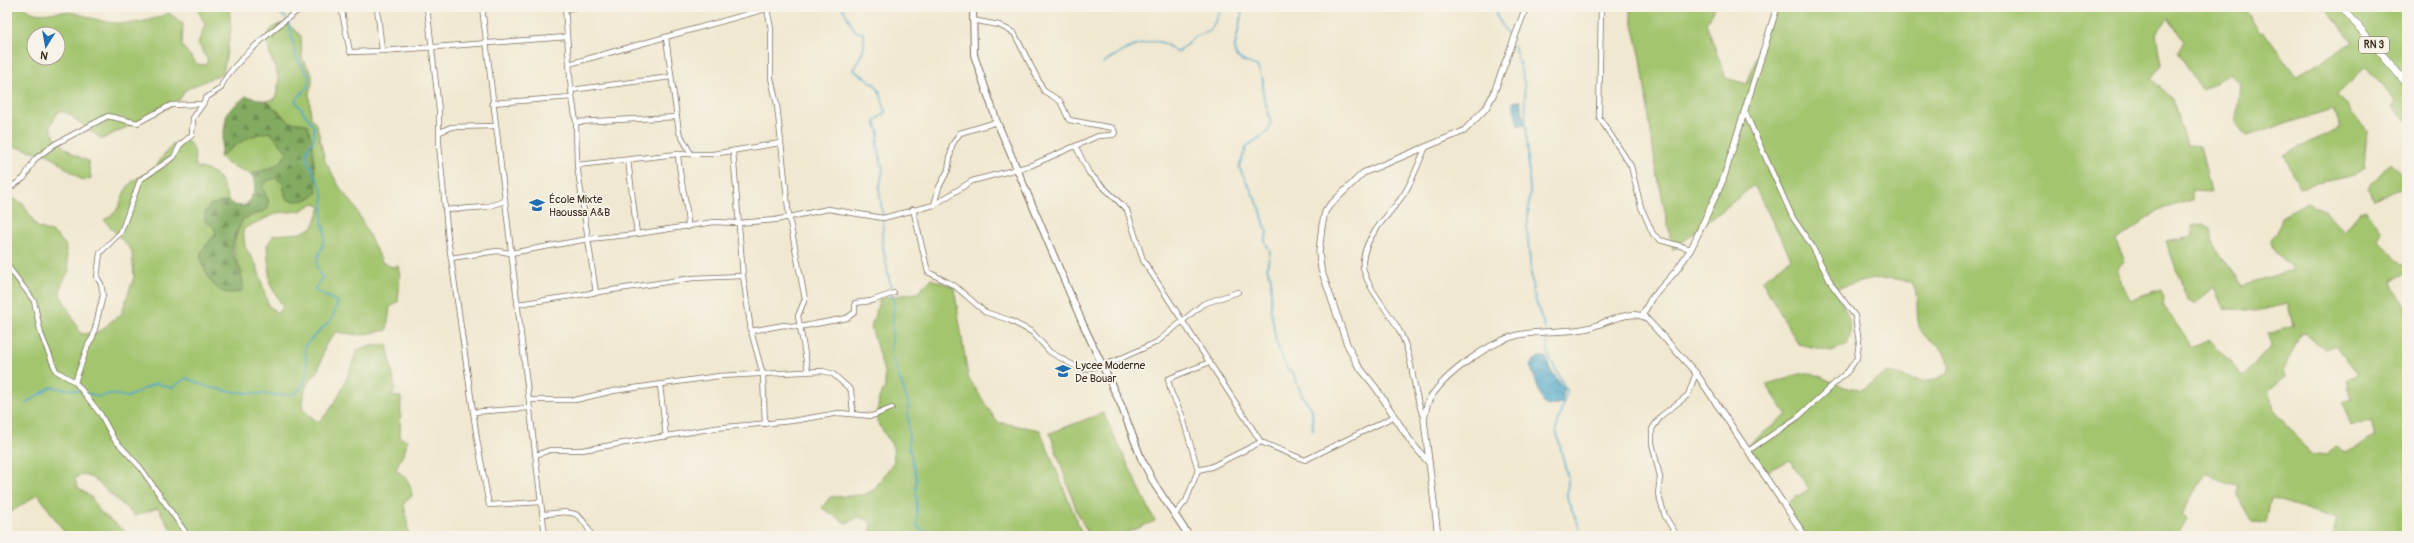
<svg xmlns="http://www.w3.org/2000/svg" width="2414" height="543" font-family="Pangolin,sans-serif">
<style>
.green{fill:#a3c56e;stroke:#6f7846;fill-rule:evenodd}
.forest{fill:url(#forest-firs);stroke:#5e6a40}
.water{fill:url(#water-waves);stroke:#446874}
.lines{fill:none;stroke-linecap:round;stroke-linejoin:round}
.stream{stroke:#4ca7ca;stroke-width:1.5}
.minor-casing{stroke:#7a6c5c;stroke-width:6}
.tertiary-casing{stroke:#7a6c5c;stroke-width:7}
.secondary-casing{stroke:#7a6c5c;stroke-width:8}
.primary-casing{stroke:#7a6c5c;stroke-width:8}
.minor{stroke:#fff;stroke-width:4.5}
.tertiary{stroke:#fff;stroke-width:5.5}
.secondary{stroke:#fff;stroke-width:6}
.primary{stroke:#fff;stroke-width:7}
.labels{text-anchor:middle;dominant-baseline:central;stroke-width:4;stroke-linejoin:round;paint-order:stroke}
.shield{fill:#f7f3e8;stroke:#73665b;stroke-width:1}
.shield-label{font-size:10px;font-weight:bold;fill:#3b2a1e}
.poi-label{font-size:11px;fill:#3b2a1e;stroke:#f7f3e8;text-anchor:start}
</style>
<defs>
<pattern id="forest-firs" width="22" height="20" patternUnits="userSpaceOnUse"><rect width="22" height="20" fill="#82aa61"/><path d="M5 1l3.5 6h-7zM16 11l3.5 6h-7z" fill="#6c8b4f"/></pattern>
<pattern id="water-waves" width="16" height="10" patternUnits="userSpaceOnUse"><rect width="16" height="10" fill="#4ca7ca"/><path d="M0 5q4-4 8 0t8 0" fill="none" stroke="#4088a3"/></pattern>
</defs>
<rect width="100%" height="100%" fill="#f7f3e8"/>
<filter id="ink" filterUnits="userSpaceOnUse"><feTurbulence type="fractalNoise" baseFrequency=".025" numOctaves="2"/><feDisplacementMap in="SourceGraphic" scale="8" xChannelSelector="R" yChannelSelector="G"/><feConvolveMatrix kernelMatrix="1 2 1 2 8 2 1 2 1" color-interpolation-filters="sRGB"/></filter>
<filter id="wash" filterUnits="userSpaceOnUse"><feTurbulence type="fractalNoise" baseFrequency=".012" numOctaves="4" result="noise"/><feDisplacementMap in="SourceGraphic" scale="16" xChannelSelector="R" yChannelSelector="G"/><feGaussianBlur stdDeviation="0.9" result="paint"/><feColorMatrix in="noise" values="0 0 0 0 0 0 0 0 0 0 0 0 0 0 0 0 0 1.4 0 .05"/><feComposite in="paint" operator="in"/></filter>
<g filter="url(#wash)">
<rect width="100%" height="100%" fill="#f0e8d0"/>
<g class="green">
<path d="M 7,7 L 24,7 C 39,20 51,10 68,12 C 84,14 99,22 116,23 C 135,25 152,20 169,13 L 183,24 L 182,46 L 197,64 L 205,65 L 208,61 L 198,43 L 205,24 L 196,7 L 229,7 L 231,30 L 223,73 L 185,90 L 180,99 L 170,106 L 102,139 L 67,113 L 59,111 L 50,126 C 56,144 71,154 88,161 L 91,178 L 83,181 L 49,155 L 7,145 ZM 34,34 L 58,34 L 58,58 L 34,58 Z"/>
<path d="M 1629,7 L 1715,7 L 1706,23 L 1726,78 L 1747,84 L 1774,7 L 2244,7 L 2260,33 L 2264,32 L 2296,76 L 2353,42 L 2325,7 L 2407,7 L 2407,72 L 2404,74 L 2407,77 L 2407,121 L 2392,108 L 2396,101 L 2366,67 L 2337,95 L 2367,131 L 2364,168 L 2354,175 L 2300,187 L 2284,155 L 2341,127 L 2332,109 L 2246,136 L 2236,123 L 2240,85 L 2229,73 L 2202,90 L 2178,52 L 2184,41 L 2168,18 L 2156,34 L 2161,65 L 2151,79 L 2172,98 L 2187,145 L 2200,146 L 2211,192 L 2192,191 L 2192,200 L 2159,210 L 2116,241 L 2125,261 L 2117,267 L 2123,288 L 2131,299 L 2161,289 L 2164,297 L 2163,305 L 2192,347 L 2210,339 L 2243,377 L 2270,347 L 2268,334 L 2293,326 L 2288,304 L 2256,311 L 2223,308 L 2214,287 L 2195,304 L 2187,299 L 2184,291 L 2166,241 L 2193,236 L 2192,226 L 2203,224 L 2211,228 L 2213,245 L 2243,285 L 2295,269 C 2284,260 2271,255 2271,239 L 2278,233 L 2282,217 L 2307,203 L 2324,210 L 2345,232 L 2359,212 L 2367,210 L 2382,232 L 2378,239 L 2403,265 L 2407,263 L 2407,273 L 2392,280 L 2395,290 L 2407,307 L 2407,536 L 2332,536 L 2337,519 L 2271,498 L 2266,523 L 2252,522 L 2238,497 L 2238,485 L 2221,482 L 2206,472 L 2181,514 L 2187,519 L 2177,536 L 1805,536 L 1784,505 L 1809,489 L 1790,460 L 1763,473 L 1745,447 L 1787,415 L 1766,384 C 1777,382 1800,372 1809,373 C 1824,375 1853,398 1868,386 C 1875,381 1880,376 1888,372 C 1915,380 1922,388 1948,373 C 1955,347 1925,346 1919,326 C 1915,311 1920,296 1912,283 C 1886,273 1864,281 1837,288 C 1842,311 1857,321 1847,345 L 1831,351 L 1798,344 L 1762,281 L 1791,258 L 1754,185 L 1673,250 L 1655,163 L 1641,59 ZM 2304,333 L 2325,349 L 2336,345 L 2358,374 L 2347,380 L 2351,400 L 2343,403 L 2351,427 L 2371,420 L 2375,437 L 2346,452 L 2337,447 L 2326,455 L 2310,453 L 2274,409 L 2268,391 L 2285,377 L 2283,372 L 2300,334 Z"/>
<path d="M 280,24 L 289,25 L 301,36 L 302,59 L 312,74 L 312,84 L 309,93 L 311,117 L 317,126 L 325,161 L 342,191 L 354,205 L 382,262 L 392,267 L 398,266 L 400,276 L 398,302 L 390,307 L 387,330 L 361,335 L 336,332 L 325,346 L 318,371 L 307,384 L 302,401 L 303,410 L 318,422 C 336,409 350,372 357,350 L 364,347 L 387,344 L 395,388 L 392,396 L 401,397 L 400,438 L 407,440 C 405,457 400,456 396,470 C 406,477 411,482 412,496 L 404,503 L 409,536 L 175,536 L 158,508 L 135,516 L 94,479 L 82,474 L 75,478 L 77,487 L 91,497 L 101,513 L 132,536 L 67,536 L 38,494 L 7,515 L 7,195 L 23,204 L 37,227 L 54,233 L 65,244 L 69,270 L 61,286 L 60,294 L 81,334 C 111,333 99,326 121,315 L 134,277 L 132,251 L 104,220 C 125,209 117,199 130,184 C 135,178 145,175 151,171 C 163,162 169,137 188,141 L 194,150 L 196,167 C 222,173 220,179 229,201 L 210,205 L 213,226 L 216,233 L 201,253 C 210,279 206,287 235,293 L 242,272 C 230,249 233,242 243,219 L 268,209 L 268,200 L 262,187 L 267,181 L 276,178 L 283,183 L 286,199 L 290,122 L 266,101 L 275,99 C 276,94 278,88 279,83 C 279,64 251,35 280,24 ZM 314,203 L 321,207 L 313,227 L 301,233 L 274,235 L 267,245 L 270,284 L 283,307 L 277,313 L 268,305 L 257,266 L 245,247 L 243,229 L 277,213 L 300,211 Z"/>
<path d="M 270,131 L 287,152 C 280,168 266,169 251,174 L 226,163 L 220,157 C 236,143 250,134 270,131 Z"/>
<path d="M 2390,163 L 2407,180 L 2407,198 L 2401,188 L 2373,201 L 2368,188 Z"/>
<path d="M 931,279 L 954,287 L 968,377 L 997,422 L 1040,430 L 1083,536 L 872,536 L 870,521 L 859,517 L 846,523 L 822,508 L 830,497 L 863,495 L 874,490 L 894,461 L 893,447 L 877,421 L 879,398 L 885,387 L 885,375 L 871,327 L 880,298 L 917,293 Z"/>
<path d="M 1103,413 L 1155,521 L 1119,536 L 1089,535 L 1077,512 L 1050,433 Z"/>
</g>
<path class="forest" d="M 246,96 L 266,101 L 290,122 L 307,124 L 312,141 L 317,193 C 308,201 298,203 286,199 L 283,183 L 276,178 L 267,181 L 262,187 L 268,200 L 268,209 L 243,219 C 238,230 229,245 234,257 C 239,270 244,276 243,290 C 223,299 213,287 205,270 C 202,265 199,259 201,253 C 204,246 212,239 216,233 L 213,226 L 205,221 L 205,212 L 210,205 L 229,201 L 237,206 L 246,205 C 254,193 259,186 251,174 C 266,169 280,168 287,152 L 270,132 C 250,134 236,144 220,157 L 227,112 Z"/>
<g class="water">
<path d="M 1520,101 L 1525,124 L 1518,126 L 1513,102 Z"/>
<path d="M 1538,357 L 1546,357 L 1550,369 L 1564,389 L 1562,403 L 1548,406 L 1544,404 L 1530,365 Z"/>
</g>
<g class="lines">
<g class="stream">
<path d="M 277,7 L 277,11 L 286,18"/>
<path d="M 842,7 L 855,31 L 863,33 C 868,47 859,59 853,70 C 876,84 880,84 885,112 L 875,122 L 879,134 L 877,144 L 883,170 L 879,189 L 883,218 L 882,242 L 894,304 L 891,355 L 908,402 L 909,447 L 916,477 L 917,527 L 925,531 L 925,536"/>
<path d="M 1243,7 C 1241,15 1240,24 1238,32 C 1232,57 1231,57 1257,66 L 1263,80 L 1263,94 L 1271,123 L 1268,132 L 1247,146 L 1239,167 L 1260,208 L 1267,233 L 1265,241 L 1270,252 L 1267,268 L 1271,278 L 1271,310 L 1276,342 L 1287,369 L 1293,373 L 1302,395 L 1312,409 L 1313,430"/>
<path d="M 1498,7 L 1496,15 L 1511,40"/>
<path d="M 1514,45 L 1524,83 L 1530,192 L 1527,230 L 1533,292 L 1545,329"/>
<path d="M 1103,63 C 1114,55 1146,38 1160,42 C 1166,43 1172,49 1176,52 L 1181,50 L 1194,37 L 1210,31 L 1219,15 L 1220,7"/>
<path d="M 1546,333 L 1549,357 L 1567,391 L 1556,430 L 1568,479 L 1567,498 L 1583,536"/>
<path d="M 87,393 L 99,397 L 110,394 L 128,397 L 156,383 L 172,388 L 186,378 C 194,381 203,386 212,388 C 225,391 289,399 297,392 C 311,381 307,360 304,346 L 332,319 L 338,302 L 314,290 L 322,278 C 308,259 326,250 325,232 C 325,229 323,226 322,223 C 322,214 324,204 323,195 C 320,175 295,158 314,140 L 314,127 L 295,100 L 308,87 L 309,76 L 297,59 L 288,21"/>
<path d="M 26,403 L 51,387 L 80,391"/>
</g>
</g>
</g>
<g filter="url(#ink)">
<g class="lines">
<defs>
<g id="minor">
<path d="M 341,7 L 350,52 L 382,51"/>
<path d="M 377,7 L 382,51 L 567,37"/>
<path d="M 427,7 L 439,110 L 439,144 L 448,239 L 451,258 L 497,251 L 511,253 L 588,239 L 637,234 L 714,222 L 738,223 L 775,220 L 828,209 L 883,218 L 934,205 L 972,181 L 1032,165 L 1098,136 L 1113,135 L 1115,133 L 1113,128 L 1069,120 L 1060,101 L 1044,91 L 1014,33 L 999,25 L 972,20"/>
<path d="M 482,7 L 545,536"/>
<path d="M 565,7 L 571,90 L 576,122 L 577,165 L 596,293"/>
<path d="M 1601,7 L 1599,117 L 1631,166 L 1641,207 L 1653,234 L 1660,240 L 1691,249"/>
<path d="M 566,9 L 577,7"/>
<path d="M 767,9 L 771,29 L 771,78 L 777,105 L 789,217 L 805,299 L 798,316 L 808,371"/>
<path d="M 666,38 L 679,132 L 691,154"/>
<path d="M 569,64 L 773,7"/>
<path d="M 571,90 L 671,77"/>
<path d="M 492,103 L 572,97"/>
<path d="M 1745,112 L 1793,218 L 1812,246 L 1832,285 L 1855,316 L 1859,342 L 1857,358 L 1848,371 L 1798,417 L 1748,451"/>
<path d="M 576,122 L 677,117"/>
<path d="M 440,132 L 451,127 L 495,126"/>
<path d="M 1076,147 L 1089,173 L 1127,210 L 1143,260 L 1261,442"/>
<path d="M 733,151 L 743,276 L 751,331 L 763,375 L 765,424"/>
<path d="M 678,154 C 679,179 688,201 688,227"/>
<path d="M 628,160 L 637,234"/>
<path d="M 577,165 L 678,154 L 713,154 L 780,143"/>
<path d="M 7,190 L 24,178 L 35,159 L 55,144 L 108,116 L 137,123 L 171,105 L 203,104 L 206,98 L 221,88 C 226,67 284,20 303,7"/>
<path d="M 934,205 L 939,187 L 948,170 L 952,145 L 960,133 L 997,122"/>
<path d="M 913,209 L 928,272 L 955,286 L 985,312 L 1009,320 L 1032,332 L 1050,352 L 1082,370 L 1113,362 L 1157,342 L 1203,304 L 1238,292"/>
<path d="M 445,210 L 486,207 L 505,201"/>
<path d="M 451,258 L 477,439 L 489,505 L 541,502"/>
<path d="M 7,265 L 34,301 L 41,334 L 56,371 L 75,382 L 84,393 L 101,415 L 114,439 L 140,467 L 188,536"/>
<path d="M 518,304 L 693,278 L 743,276"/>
<path d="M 751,331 L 784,325 L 799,327 L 847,318 L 855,312 L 855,303 L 871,301 L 894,293"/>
<path d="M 75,382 L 88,345 L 93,337 L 103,295 L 101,284 L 97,277 L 100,253 L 121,232 L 140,180 L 174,157 L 180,145 L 192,135 L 193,118 L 203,104"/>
<path d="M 660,385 L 666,437"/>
<path d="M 529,400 L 575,400 L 613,391 L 719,376 L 823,371 L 833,374 L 851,390 L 853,413"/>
<path d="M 473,412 L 529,408"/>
<path d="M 1424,419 C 1412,391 1414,359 1400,332 C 1391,313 1360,282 1363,260 C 1367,233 1386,219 1401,198 C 1412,184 1418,163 1426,147"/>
<path d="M 536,455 L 550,450 L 582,450 L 715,428 L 792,421 L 839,413 L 872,416 L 892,408"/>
<path d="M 1198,470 L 1211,467 L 1261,442 L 1305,460 L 1393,417"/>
<path d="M 543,514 C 573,512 578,507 592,536"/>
<path d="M 1175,514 L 1186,501 L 1198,470 L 1182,415 L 1171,392 L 1168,379 L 1210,362"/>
<path d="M 1677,536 L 1665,516 L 1658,494 L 1660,477 L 1652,443 L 1652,429 L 1661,416 L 1688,395 L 1696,373"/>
</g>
<g id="tertiary">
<path d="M 1642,316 L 1651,299 L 1676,271 L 1691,249 L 1723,180 L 1777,7"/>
<path d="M 1429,463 L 1411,442 L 1376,388 L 1357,364 L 1347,344 L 1321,269 L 1319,252 L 1322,226 L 1325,212 L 1329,206 L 1363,173 L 1464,131 L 1486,108 L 1493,95 L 1526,7"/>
<path d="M 1438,536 L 1424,420 C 1425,415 1426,407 1428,402 C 1442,375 1494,338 1524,334 C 1545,330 1567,333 1588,328 C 1604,324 1631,308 1646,318 L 1696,373 L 1805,536"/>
</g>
<path id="secondary" d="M 973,7 L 974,55 L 997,122 L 1082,322 L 1121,405 L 1141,458 L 1155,485 L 1189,536"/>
<path id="primary" d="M 2342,7 L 2407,84"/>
</defs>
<use href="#minor" class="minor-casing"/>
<use href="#tertiary" class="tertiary-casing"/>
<use href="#secondary" class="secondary-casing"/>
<use href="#primary" class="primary-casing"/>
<use href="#minor" class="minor"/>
<use href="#tertiary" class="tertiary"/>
<use href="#secondary" class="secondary"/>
<use href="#primary" class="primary"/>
</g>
</g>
<defs>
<symbol id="school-bare" viewBox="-9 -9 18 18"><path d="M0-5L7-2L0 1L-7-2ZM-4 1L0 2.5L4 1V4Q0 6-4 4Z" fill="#1f6fb2" stroke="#f7f3e8" stroke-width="2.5" paint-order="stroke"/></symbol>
</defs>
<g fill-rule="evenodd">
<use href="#school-bare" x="526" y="194" width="22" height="22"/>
<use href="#school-bare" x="1052" y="360" width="22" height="22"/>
</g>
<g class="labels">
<rect class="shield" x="2359" y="37" width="30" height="16" rx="3"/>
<g class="shield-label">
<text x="2374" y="45">RN 3</text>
</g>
<g class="poi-label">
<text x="549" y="199">École Mixte<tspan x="549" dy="13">Haoussa A&amp;B</tspan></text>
<text x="1075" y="365">Lycee Moderne<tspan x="1075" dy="13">De Bouar</tspan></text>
</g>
</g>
<rect width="2414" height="543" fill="none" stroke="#f7f3e8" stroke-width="24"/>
<g transform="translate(46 46) rotate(191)"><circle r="19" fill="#f7f3e8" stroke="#aca397"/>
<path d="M0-3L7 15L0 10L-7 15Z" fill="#1f6fb2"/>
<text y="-6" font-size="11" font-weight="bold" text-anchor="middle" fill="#3b2a1e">N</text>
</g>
</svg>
